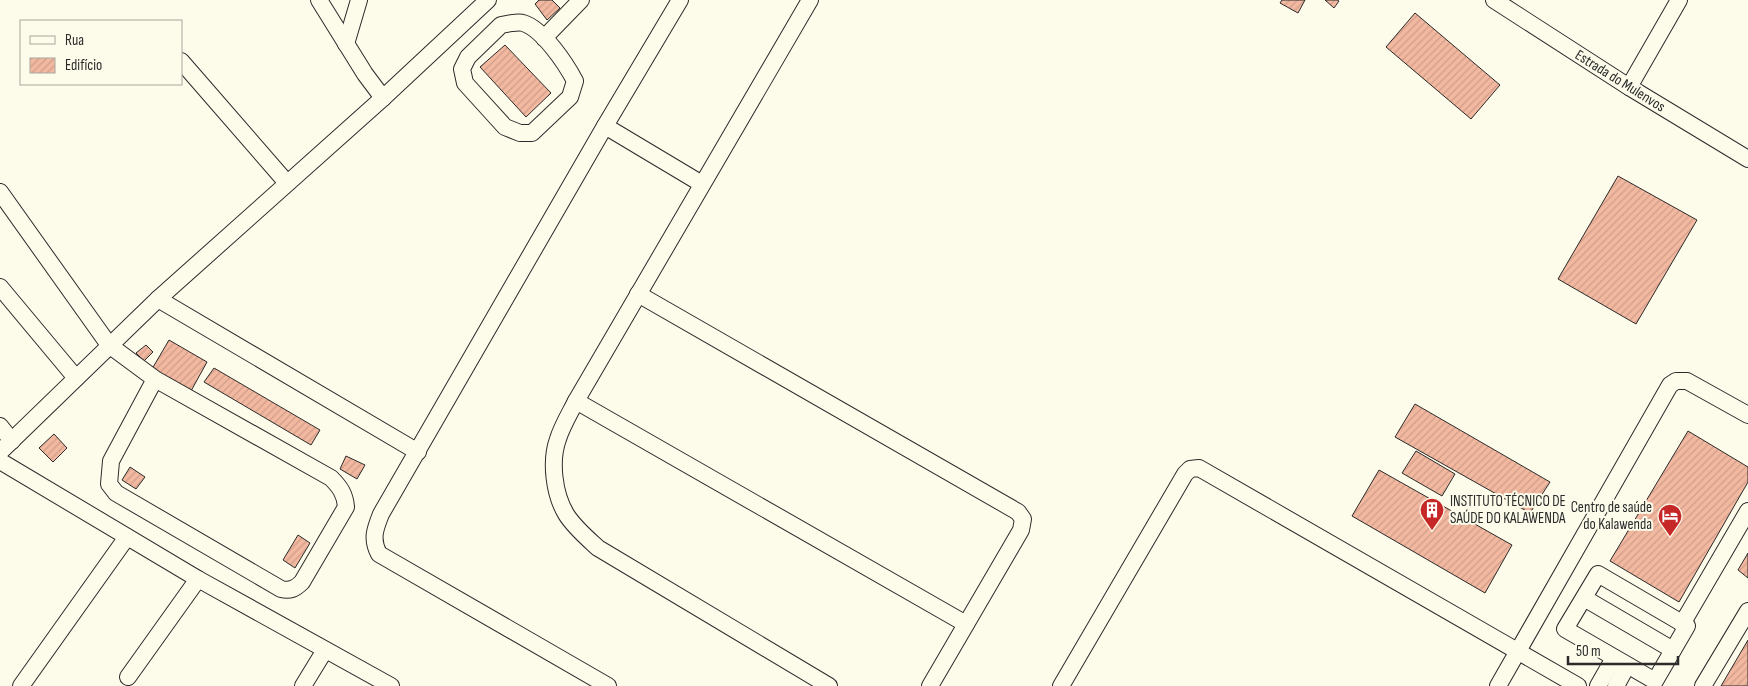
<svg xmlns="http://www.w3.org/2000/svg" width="1748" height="686" font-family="'Sofia Sans Condensed',sans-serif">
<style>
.building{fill:url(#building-hatch);stroke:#2b2b2b}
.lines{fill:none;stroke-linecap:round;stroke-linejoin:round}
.minor-casing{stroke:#2b2b2b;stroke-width:18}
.minor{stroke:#fdfbea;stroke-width:16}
.labels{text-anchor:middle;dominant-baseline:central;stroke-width:4;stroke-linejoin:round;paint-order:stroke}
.street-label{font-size:15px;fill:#2b2b2b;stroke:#fdfbea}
.poi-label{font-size:15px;fill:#2b2b2b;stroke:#fdfbea;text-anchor:start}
</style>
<defs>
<pattern id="building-hatch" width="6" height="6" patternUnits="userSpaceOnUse" patternTransform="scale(1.25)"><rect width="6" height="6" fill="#f2b8a0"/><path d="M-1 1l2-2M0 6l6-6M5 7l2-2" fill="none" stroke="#d09e8a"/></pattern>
</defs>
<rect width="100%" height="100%" fill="#fdfbea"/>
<g class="building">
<path d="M 539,0 L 552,0 L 560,8 L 547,20 L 535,4 Z"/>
<path d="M 1282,0 L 1305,0 L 1298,13 L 1280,3 Z"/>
<path d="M 1325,0 L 1337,0 L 1339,1 L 1334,8 Z"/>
<path d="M 1415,13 L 1500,85 L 1471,119 L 1386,47 Z"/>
<path d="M 505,45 L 551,93 L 526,117 L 480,67 Z"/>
<path d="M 1618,176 L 1697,220 L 1636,324 L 1558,279 Z"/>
<path d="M 169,340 L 207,362 L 191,391 L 152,369 Z"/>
<path d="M 146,345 L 153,352 L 144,361 L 136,353 Z"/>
<path d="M 214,368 L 320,430 L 311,445 L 204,382 Z"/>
<path d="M 1415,404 L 1550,482 L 1530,513 L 1395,437 Z"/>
<path d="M 1688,431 L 1748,467 L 1748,482 L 1679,602 L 1610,561 Z"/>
<path d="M 54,434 L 67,448 L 53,462 L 39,448 Z"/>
<path d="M 1416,451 L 1455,474 L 1442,496 L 1402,473 Z"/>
<path d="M 346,456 L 365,465 L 357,479 L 340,469 Z"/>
<path d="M 130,467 L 145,477 L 136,489 L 122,480 Z"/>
<path d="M 1379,470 L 1512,545 L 1485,593 L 1352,516 Z"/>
<path d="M 298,535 L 310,543 L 295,568 L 283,560 Z"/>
<path d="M 1748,553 L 1748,578 L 1738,570 Z"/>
<path d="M 1748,640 L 1748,686 L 1721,686 Z"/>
</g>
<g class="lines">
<defs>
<g id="minor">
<path d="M 319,0 L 365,74 L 383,98"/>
<path d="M 810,0 L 576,401 C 570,413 562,426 558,439 C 550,461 554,494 566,514 C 574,527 586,537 598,548 L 829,686"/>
<path d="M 1494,0 L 1629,87 L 1748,159"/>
<path d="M 512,23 C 515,23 520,22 523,23 C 543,29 566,64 575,81 L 570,97 L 532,133 L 520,133 L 505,127 L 465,83 L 462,69 L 468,57 L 501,25 Z"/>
<path d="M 544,38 L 581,0"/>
<path d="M 346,44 L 359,0"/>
<path d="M 181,61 L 287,183"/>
<path d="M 1629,87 L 1679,0"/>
<path d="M 605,126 L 702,184"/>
<path d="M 0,192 L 109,345 L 155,379 L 331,478 C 340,487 345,494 346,507 L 302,582 C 295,589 290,591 281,589 L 116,493 L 109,484 L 111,461 L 155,379"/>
<path d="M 0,287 L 76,378"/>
<path d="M 638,294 L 1018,512 L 1023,519 L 1021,530 L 930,686"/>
<path d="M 158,299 L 418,452"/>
<path d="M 576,401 L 966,624"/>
<path d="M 0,426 L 12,441"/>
<path d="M 0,452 L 158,299 L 383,98 L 488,0"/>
<path d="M 0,461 L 198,579 L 391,686"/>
<path d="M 1598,574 L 1687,626 L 1655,681 L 1565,629 Z"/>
<path d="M 1584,598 L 1673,650"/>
<path d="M 1682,624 L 1748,511"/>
<path d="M 128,677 L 198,579"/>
<path d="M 21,686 L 127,537"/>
<path d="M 303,686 L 325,650"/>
<path d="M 608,686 L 379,554 C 371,539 375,529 381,514 L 605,126 L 680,0"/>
<path d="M 1061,686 L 1185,474 L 1190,469 L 1199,468 L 1578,686"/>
<path d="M 1498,686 L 1670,385 L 1676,381 L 1687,381 L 1748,415"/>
<path d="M 1598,686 L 1614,658"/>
<path d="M 1616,686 L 1627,666"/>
<path d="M 1703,686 L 1748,611"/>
</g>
</defs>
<use href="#minor" class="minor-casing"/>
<use href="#minor" class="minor"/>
</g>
<defs>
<symbol id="building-pin" viewBox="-11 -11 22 30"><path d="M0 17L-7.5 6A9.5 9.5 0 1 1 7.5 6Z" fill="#c62828" stroke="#fdfbea"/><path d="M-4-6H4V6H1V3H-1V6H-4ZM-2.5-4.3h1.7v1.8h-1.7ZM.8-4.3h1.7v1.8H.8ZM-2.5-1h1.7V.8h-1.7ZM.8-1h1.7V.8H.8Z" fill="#fff"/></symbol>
<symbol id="hotel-pin" viewBox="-11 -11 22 30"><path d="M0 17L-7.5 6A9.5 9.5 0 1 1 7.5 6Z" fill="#c62828" stroke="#fdfbea"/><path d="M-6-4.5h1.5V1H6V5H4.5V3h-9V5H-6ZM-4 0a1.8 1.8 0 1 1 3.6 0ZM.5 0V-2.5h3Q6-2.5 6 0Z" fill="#fff"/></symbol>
</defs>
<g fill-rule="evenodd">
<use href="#building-pin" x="1418" y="496" width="28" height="38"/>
<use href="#hotel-pin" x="1656" y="502" width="28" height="38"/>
</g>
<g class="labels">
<g class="street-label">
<text transform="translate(1620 81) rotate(32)">Estrada do Mulenvos</text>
</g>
<g class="poi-label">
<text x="1450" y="501">INSTITUTO TÉCNICO DE<tspan x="1450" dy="17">SAÚDE DO KALAWENDA</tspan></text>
<text x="1652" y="507" text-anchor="end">Centro de saúde<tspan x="1652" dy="17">do Kalawenda</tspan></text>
</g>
</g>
<rect x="20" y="20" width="162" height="65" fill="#fdfbea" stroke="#a9a89e"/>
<rect x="30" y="36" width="25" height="8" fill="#fdfbea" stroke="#a9a89e"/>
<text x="65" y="45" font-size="15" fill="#2b2b2b">Rua</text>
<rect x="30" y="58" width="25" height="15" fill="url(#building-hatch)" stroke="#a9a89e"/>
<text x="65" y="70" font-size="15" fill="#2b2b2b">Edifício</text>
<path d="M1568 656v8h110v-8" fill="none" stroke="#2b2b2b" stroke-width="2.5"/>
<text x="1576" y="656" font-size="15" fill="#2b2b2b" stroke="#fdfbea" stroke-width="4" paint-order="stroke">50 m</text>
</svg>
